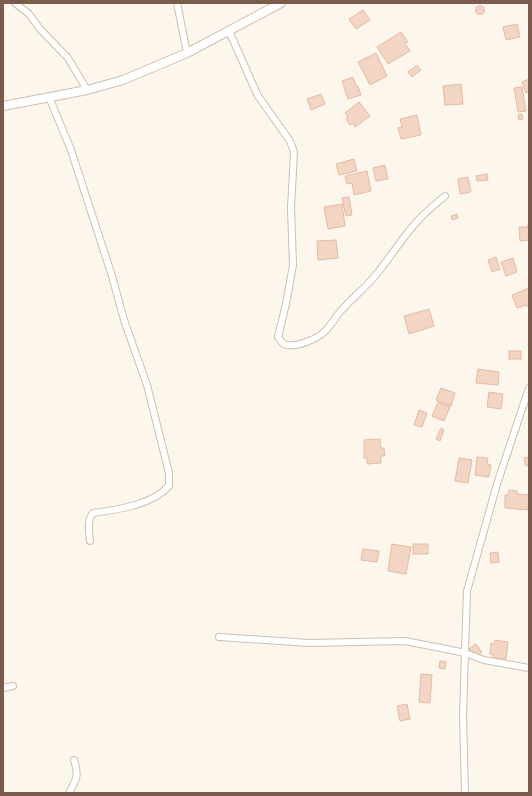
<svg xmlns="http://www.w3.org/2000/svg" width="532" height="796" font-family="Mulish,sans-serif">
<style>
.building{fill:#f3d5c3;stroke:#e6bba3}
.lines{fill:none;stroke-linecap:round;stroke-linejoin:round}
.minor-casing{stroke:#d1beb0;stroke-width:8}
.tertiary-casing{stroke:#d1beb0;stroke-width:10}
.minor{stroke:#fff;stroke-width:6}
.tertiary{stroke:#fff;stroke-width:8}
</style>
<rect width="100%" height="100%" fill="#fdf6ec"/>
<g class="building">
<circle cx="480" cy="10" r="4.5"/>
<path d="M 363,10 L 370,20 L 356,29 L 349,19 Z"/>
<path d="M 517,24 L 520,37 L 506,40 L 503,27 Z"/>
<path d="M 401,32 L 408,42 L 405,43 L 410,51 L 388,64 L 377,47 Z"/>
<path d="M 376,53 L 387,76 L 370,85 L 358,62 Z"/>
<path d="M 417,65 L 421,70 L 412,77 L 408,72 Z"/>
<path d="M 353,77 L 356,86 L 358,86 L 361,95 L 348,99 L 342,81 Z"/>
<path d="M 529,79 L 529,92 L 526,93 L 522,82 Z"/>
<path d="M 461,84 L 463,104 L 445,105 L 443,86 Z"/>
<path d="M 522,87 L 526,111 L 518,112 L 514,88 Z"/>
<path d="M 321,94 L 325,104 L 311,110 L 307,99 Z"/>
<path d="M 359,102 L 370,116 L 355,127 L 353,123 L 350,125 L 346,119 L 348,117 L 345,113 Z"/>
<path d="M 522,114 L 523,119 L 519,120 L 518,115 Z"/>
<path d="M 417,115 L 421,135 L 401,139 L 398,128 L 402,127 L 400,119 Z"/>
<path d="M 354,159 L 357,171 L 339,175 L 336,164 Z"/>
<path d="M 385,165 L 388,179 L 376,181 L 373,168 Z"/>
<path d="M 367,171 L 371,191 L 354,195 L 352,183 L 347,184 L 345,176 Z"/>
<path d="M 487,174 L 488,180 L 477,181 L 476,176 Z"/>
<path d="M 468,177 L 471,192 L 460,194 L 458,179 Z"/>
<path d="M 349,197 L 352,215 L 346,216 L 342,198 Z"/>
<path d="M 342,204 L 345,226 L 328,229 L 324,207 Z"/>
<path d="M 457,214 L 458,218 L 452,220 L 451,216 Z"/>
<path d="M 528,224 L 529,224 L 529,240 L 520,241 L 519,227 L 528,227 Z"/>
<path d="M 336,240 L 338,258 L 318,260 L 317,241 Z"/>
<path d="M 496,257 L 500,269 L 492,272 L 488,260 Z"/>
<path d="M 513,258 L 517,272 L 506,276 L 501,262 Z"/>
<path d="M 529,288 L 529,309 L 527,305 L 517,308 L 512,295 Z"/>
<path d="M 429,309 L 434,326 L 409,334 L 404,316 Z"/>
<rect x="509" y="351" width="12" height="8"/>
<path d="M 478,369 L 499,372 L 498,385 L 476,383 Z"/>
<path d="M 441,388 L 455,393 L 451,406 L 436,400 Z"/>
<path d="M 489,392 L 503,394 L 501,409 L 487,407 Z"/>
<path d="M 438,402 L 450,407 L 444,421 L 432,416 Z"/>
<path d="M 419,410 L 427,413 L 422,427 L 414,425 Z"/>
<path d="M 441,428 L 444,430 L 440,441 L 436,439 Z"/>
<path d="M 380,439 L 381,448 L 384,448 L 385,456 L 381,456 L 381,463 L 367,464 L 367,458 L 364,458 L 364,440 Z"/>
<path d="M 477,457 L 488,458 L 487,464 L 491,465 L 489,477 L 475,475 Z"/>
<path d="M 529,457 L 529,465 L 526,466 L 524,458 Z"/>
<path d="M 459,458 L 472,460 L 468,483 L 455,481 Z"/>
<path d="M 509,490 L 517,491 L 517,494 L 529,495 L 528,510 L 505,508 L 505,495 L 508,495 Z"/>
<path d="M 392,544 L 411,547 L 406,574 L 388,571 Z"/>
<rect x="413" y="544" width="15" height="10"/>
<path d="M 363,549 L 379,551 L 377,562 L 361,560 Z"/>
<path d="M 498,552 L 499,562 L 491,563 L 490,553 Z"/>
<path d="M 495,640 L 508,642 L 506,659 L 492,658 L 493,655 L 490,654 L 491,643 L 494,644 Z"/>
<path d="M 476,644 L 482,652 L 476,657 L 469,649 Z"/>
<path d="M 440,661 L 446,662 L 445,669 L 439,668 Z"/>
<path d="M 421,674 L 432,675 L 430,703 L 419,702 Z"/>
<path d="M 407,704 L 410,719 L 400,721 L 397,706 Z"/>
</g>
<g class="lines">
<defs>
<g id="minor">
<path d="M 15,3 L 29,14 L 40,29 L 68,58 L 87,90"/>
<path d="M 177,3 L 187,53"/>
<path d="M 229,31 L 258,96 L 290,141 L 294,152 L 291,208 L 293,265 L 286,304 L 278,337 C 281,341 283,345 287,345 C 297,347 317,339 324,332 C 330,327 334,320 339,313 C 350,300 364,289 375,276 C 389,259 400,241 414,225 C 423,214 434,205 445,196"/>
<path d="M 49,97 L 71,150 L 112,276 L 124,320 L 147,385 L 169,473 L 169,486 C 152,505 116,510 93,513 C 87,520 89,532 90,541"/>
<path d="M 219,637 L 309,643 L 405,641 L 446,649 L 465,653 L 484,660 L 529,668"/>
<path d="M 3,688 L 13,686"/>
<path d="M 69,793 C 77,779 79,775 74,760"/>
<path d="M 465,793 L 463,715 L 467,591 L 497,484 L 529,388"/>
</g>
<path id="tertiary" d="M 3,106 L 87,90 L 123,80 L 187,53 L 281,3"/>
</defs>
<use href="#minor" class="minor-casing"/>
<use href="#tertiary" class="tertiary-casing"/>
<use href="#minor" class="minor"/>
<use href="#tertiary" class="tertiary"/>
</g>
<rect width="532" height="796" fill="none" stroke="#7a5c4d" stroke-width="8"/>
</svg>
